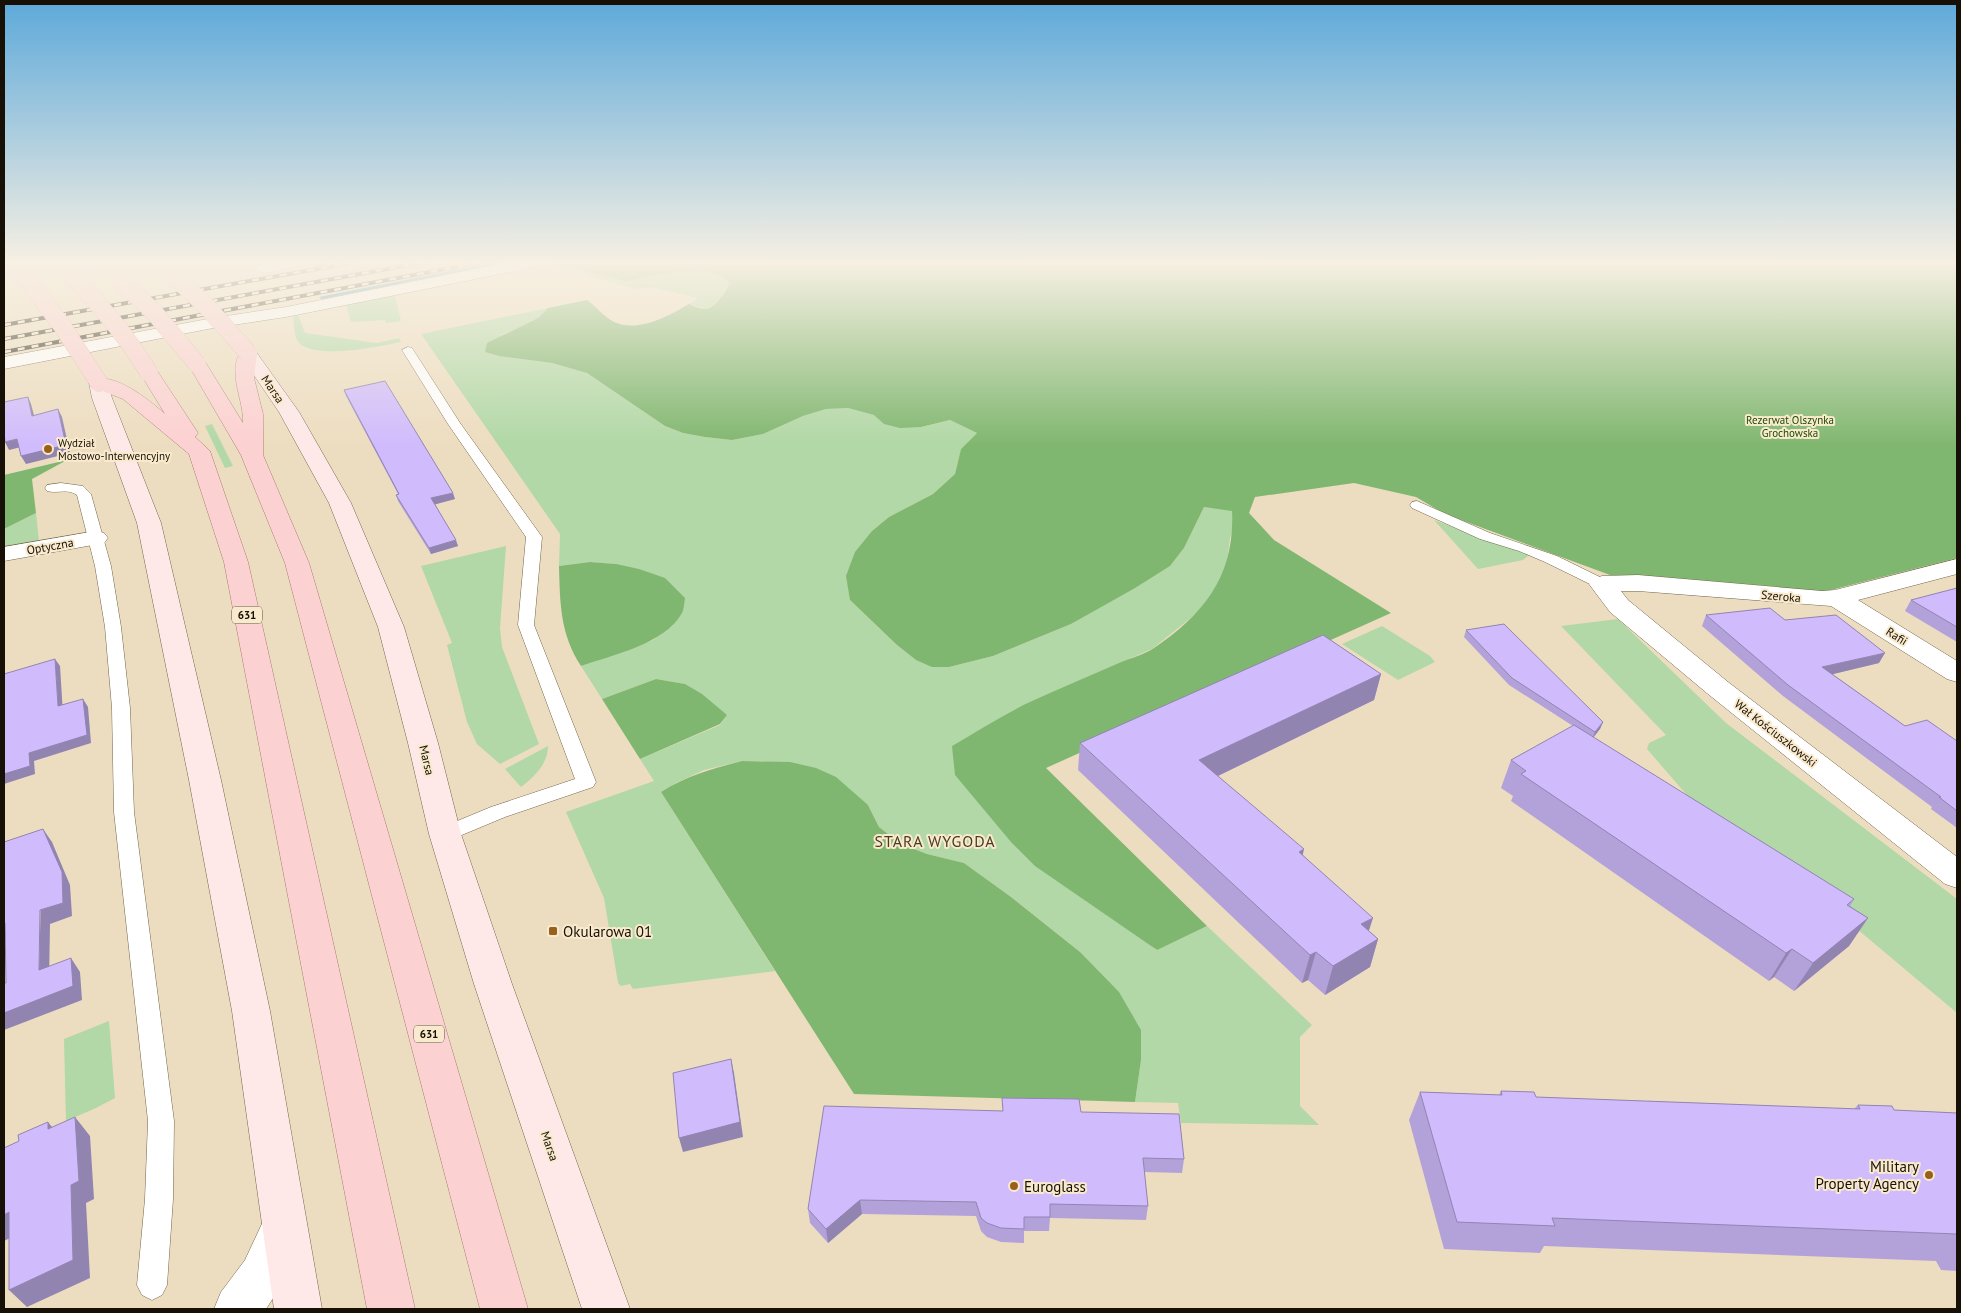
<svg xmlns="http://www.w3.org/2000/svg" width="1961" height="1313" font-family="'PT Sans',sans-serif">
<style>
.green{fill:#b1d8a6}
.forest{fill:#80b770}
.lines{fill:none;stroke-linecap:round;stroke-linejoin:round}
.stream{fill:#2e98c5;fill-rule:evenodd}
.service-casing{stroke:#73654b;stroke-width:1}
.minor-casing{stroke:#73654b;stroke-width:1}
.tertiary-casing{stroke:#73654b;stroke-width:1}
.secondary-casing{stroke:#73654b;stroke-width:1}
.primary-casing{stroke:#aa7a76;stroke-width:1}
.service{fill:#fff;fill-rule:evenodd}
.minor{fill:#fff;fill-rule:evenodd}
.tertiary{fill:#fff;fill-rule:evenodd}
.secondary{fill:#fee8e8;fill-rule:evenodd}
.primary{fill:#fcd1d1;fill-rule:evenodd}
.rail-casing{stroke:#342d20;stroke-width:4}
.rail{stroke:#faeacd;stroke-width:2.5;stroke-dasharray:7;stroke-linecap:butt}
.primary-bridge-casing{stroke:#aa7a76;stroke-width:18;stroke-linecap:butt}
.primary-bridge{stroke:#fcd1d1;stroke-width:18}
.wall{fill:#b3a2da}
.shaded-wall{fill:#9284b1}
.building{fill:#d0bcfd;stroke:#9284b1}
.poi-dot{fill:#98601b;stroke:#faeacd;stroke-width:2}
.labels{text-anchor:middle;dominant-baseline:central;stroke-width:4;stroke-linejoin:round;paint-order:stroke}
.far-park-label{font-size:11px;fill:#194d02;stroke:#faeacd}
.far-poi-label{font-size:11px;fill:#161006;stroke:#faeacd;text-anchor:start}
.shield{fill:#faeacd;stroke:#5a5142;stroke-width:1}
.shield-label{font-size:11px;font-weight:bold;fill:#161006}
.street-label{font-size:12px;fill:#161006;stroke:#faeacd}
.near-poi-label{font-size:15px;fill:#161006;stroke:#faeacd;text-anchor:start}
.near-neighbourhood-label{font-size:16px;letter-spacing:1px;fill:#493c23;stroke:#faeacd}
</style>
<rect width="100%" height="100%" fill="#edddc0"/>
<g class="green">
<path d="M 551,261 L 774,261 L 714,274 L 723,277 L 729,283 L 718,302 L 706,309 L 689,304 L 698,298 L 650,287 L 636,289 L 542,263 Z"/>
<path d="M 395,295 L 401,321 L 386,323 L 385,320 L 351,322 L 346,305 Z"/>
<path d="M 548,308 L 538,318 L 502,335 L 485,351 L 499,356 L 552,363 L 587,373 L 665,426 L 683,433 L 705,437 L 732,440 L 763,434 L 803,416 L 826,409 L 848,408 L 875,415 L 884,424 L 921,427 L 950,420 L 977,433 L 961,449 L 955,474 L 933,494 L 889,517 L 872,531 L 850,600 L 897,645 L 916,660 L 949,667 L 993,656 L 1071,624 L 1170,566 L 1184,548 L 1204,507 L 1232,510 L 1233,528 L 1230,538 L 1227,563 L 1216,589 L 1197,613 L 1152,649 L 1030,702 L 952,746 L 1156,950 L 1207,926 L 1312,1025 L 1300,1037 L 1300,1106 L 1319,1125 L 1181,1123 L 1178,1103 L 1135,1102 L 1141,1060 L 1080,952 L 1011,897 L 964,863 L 927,854 L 901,844 L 879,827 L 868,805 L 763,761 L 742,761 L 704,770 L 678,782 L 661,792 L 775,971 L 633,989 L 630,984 L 621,986 L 618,983 L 604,898 L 566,812 L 654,781 L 640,759 L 720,725 L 727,715 L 685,684 L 656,679 L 602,699 L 581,666 L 653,640 L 673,625 L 616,564 L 590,562 L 559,566 L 560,534 L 421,334 Z"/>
<path d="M 298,315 L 305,333 L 377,343 L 399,338 L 401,342 C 381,346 310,362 297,340 C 294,335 294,324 293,317 Z"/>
<path d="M 212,424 L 233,466 L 225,468 L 205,426 Z"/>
<path d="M 36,513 L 39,541 L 4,547 L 4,529 Z"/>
<path d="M 1434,520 L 1529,555 L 1523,560 L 1478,569 Z"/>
<path d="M 506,546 L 500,628 L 502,647 L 539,744 L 500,764 L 477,744 L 467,722 L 447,645 L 452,643 L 421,566 Z"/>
<path d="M 1618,619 L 1726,723 L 1957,899 L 1957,1013 L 1743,833 L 1692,801 L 1647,749 L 1649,743 L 1666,735 L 1561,626 Z"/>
<path d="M 1382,626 L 1430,656 L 1435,662 L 1398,680 L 1342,644 Z"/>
<path d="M 548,746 C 548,764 534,777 521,787 L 505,769 Z"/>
<path d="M 109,1021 L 115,1098 L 96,1108 L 66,1121 L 64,1039 Z"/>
</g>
<g class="forest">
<path d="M 563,261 L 1957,261 L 1957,558 L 1815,594 L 1610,575 L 1445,514 L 1416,497 L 1354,483 L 1255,497 L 1249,513 L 1274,540 L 1391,613 L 1046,768 L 1207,926 L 1157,950 L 1035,866 L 1011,842 L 955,775 L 952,746 C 978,731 1004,714 1032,701 C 1060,688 1090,676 1119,663 C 1130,658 1144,655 1154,648 C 1205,613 1235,575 1232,511 L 1204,507 L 1184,548 L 1170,566 L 1135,588 L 1071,624 L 993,656 L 949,667 L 932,667 L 916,660 L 897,645 L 850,600 L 846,576 L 855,552 L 872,531 L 889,517 L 933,494 L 955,474 L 961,449 L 977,433 L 950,420 L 921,427 L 900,428 L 884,424 L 874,415 L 848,408 L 826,409 L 803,416 L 763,434 L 732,440 L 705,437 L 683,433 L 665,426 L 587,373 L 552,363 L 499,356 L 485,352 L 487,343 L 538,318 L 548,308 L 587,300 C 596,306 604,317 614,322 C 638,333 669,316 689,304 C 694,306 701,309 705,309 C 716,308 726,292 729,283 L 723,277 L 704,271 L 674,272 L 626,281 L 552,263 Z"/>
<path d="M 67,460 L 32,479 L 36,513 L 4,529 L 4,475 Z"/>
<path d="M 590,562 L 616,564 L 639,569 L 665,578 L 685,598 C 684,603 684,609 682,613 C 665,644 612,655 581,666 C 560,634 560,603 559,566 Z"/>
<path d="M 656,679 L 685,684 L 702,694 L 727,715 L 720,724 L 640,759 L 602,699 Z"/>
<path d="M 742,761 L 790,762 L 816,768 L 836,777 L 868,805 L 879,827 L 901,844 L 927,854 L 964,863 L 1011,897 L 1080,952 L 1119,992 L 1141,1030 L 1141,1060 L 1135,1102 L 854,1094 L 661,792 C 688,775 712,769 742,761 Z"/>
</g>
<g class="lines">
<g class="stream">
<path d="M 327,261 L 340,261 L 316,267 L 313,265 Z"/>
<path d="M 501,261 L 514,261 L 322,299 L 319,297 Z"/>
</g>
<defs>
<g id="service">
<path d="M 408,347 L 412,348 L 460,423 L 542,537 L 534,625 L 596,782 L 593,787 L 505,817 L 445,842 L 438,839 L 435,834 L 438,829 L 491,807 L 575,779 L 518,625 L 526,537 L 448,424 L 402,350 Z"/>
<path d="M 61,483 L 83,486 L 91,494 L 111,566 L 121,627 L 130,708 L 134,812 L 174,1121 L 173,1199 L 167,1285 L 162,1295 L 152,1300 L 142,1295 L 137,1285 L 145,1199 L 148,1121 L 114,812 L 112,708 L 105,627 L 95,566 L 77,495 C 67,488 58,494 47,491 L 45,488 L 47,485 Z"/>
<path d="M 1417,501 L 1490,533 L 1557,556 L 1608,581 L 1610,584 L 1608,587 L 1596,587 L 1545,562 L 1519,551 L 1480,539 L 1412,508 L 1410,505 L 1412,502 Z"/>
</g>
<g id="minor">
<path d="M 275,261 L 309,261 L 306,264 L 265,273 L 259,271 L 257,268 L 259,265 Z"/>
<path d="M 515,261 L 543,262 L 540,265 L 535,267 L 286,317 L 213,328 L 4,369 L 4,357 L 213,318 L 286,307 Z"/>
<path d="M 96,531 L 104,533 L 108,538 L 104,543 L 4,561 L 4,547 Z"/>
<path d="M 1957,559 L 1957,574 L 1858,600 L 1957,661 L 1957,682 L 1947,679 L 1831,606 L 1638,591 L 1621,591 L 1628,600 L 1728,682 L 1957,857 L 1957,888 L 1945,884 L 1708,694 L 1610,612 L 1589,584 L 1593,579 L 1602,576 L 1638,575 L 1822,591 L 1835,590 Z"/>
</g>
<path id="tertiary" d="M 283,1207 L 299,1213 L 305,1229 L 277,1292 L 266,1309 L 214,1309 L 221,1292 L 245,1260 L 267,1213 Z"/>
<g id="secondary">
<path d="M 248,348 L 254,349 L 299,412 L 351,503 L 404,627 L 438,743 L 461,834 L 512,984 L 630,1309 L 582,1309 L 474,984 L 429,834 L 408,743 L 378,627 L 329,503 L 279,412 L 239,353 L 242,349 Z"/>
<path d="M 99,377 L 106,379 L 112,398 L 161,523 L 221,780 L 270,1011 L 322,1309 L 274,1309 L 232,1011 L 189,780 L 137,523 L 92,398 L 89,383 L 92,379 Z"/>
</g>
<g id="primary">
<path d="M 248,348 L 254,349 L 257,353 L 254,378 L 263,414 L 263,455 L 309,563 L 528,1309 L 480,1309 L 285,563 L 241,455 L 188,364 L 190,360 L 197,358 L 204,360 L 243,423 C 244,399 226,372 242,349 Z"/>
<path d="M 149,367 L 156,369 L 198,433 L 195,437 L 210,451 L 248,562 L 415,1309 L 367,1309 L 224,562 L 189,454 L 123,399 L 92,387 L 89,383 L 92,379 C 116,373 148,399 165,414 L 140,373 L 142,369 Z"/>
</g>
</defs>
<use href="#service" class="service-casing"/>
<use href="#minor" class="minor-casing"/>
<use href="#tertiary" class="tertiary-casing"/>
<use href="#secondary" class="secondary-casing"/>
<use href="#primary" class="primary-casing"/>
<use href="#service" class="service"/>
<use href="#minor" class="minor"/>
<use href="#tertiary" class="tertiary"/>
<use href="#secondary" class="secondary"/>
<use href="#primary" class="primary"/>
<defs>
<g id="rail">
<path d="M 4,325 L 361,261"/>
<path d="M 4,339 L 431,261"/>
<path d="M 4,352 L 488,261"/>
</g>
</defs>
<use href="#rail" class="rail-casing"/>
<use href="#rail" class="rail"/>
<defs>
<g id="primary-bridge">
<path d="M 13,261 L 63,327 L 99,383"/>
<path d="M 57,261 C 92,295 124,331 149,373"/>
<path d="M 99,261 L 153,311 L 197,364"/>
<path d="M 158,261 L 209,309 L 248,353"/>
</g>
</defs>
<use href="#primary-bridge" class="primary-bridge-casing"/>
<use href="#primary-bridge" class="primary-bridge"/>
</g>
<g class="wall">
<path d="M 344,390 L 455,499 L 435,504 L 458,546 L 431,554 L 398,501 L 396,495 L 398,494 L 346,396 Z"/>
<path d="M 1957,588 L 1957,642 L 1905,611 L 1911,600 Z"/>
<path d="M 1706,615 L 1785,620 L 1879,663 L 1832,674 L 1905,726 L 1957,741 L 1957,828 L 1931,809 L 1932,807 L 1783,696 L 1702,626 Z"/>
<path d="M 1466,630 L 1603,722 L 1600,729 L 1593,738 L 1854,899 L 1850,906 L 1868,918 L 1849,946 L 1794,991 L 1774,977 L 1769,981 L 1511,801 L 1513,796 L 1501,788 L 1511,760 L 1573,726 L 1509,685 L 1464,637 Z"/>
<path d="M 1381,674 L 1374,700 L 1218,776 L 1303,855 L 1369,931 L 1378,939 L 1370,967 L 1325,995 L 1308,980 L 1302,983 L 1078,770 L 1080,743 Z"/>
<path d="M 1501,1091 L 1536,1097 L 1854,1109 L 1858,1105 L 1894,1110 L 1957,1113 L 1957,1271 L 1941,1270 L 1936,1261 L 1544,1246 L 1540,1253 L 1444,1249 L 1409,1120 L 1420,1092 L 1499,1095 Z"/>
<path d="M 1002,1111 L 1081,1112 L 1184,1159 L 1182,1173 L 1144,1172 L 1148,1206 L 1146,1220 L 1050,1218 L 1049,1231 L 1024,1231 L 1024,1243 L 1001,1242 L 987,1237 L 981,1231 L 976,1216 L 862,1214 L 828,1243 L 810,1223 L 808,1209 Z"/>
</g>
<g class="shaded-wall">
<path d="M 28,397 L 31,404 L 36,423 L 32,416 Z"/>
<path d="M 58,409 L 62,417 L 70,453 L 26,464 L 21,456 Z"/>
<path d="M 17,439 L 21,447 L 9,450 L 5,442 Z"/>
<path d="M 453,493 L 455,499 L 433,505 L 431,498 Z"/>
<path d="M 456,540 L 458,546 L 431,554 L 429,548 Z"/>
<path d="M 1885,653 L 1879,663 L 1817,678 L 1822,667 Z"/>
<path d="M 55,659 L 60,666 L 63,714 L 58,706 Z"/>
<path d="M 1381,674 L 1374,700 L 1195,787 L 1199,760 Z"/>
<path d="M 83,699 L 88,707 L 91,743 L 34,761 L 35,774 L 4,784 L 4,774 L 29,753 Z"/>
<path d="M 1603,722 L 1600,729 L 1592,739 L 1595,732 Z"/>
<path d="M 43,829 L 52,842 L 70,885 L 72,916 L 50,924 L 49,983 L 39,970 Z"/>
<path d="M 1304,849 L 1298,877 L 1299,852 Z"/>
<path d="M 1373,918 L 1364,946 L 1361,924 Z"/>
<path d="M 1868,918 L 1849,946 L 1794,991 L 1813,963 Z"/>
<path d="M 4,923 L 5,923 L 15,936 L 4,940 Z"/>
<path d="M 1378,939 L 1370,967 L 1325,995 L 1333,966 Z"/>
<path d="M 1792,949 L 1774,977 L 1769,981 L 1786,953 Z"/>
<path d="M 1316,952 L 1308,980 L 1302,983 L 1310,955 Z"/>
<path d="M 71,958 L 80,972 L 82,1000 L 4,1030 L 4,1013 Z"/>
<path d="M 731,1059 L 734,1073 L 743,1137 L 683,1152 L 679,1138 Z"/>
<path d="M 75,1117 L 90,1136 L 94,1199 L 86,1203 L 90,1278 L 27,1307 L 9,1290 L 71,1185 Z"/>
<path d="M 48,1122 L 63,1141 L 48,1129 Z"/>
<path d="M 860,1200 L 862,1214 L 828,1243 L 826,1229 Z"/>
<path d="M 9,1212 L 26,1230 L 4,1241 L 4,1215 Z"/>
</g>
<g class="building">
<path d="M 385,381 L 453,493 L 431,498 L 456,540 L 429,548 L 396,495 L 399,494 L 344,390 Z"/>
<path d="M 28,397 L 32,416 L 58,409 L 66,445 L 21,456 L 17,439 L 5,442 L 4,431 L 4,402 Z"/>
<path d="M 1957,588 L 1957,627 L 1911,600 Z"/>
<path d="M 1770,608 L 1785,620 L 1836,615 L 1885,653 L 1822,667 L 1905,726 L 1927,720 L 1957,741 L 1957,811 L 1939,797 L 1941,797 L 1788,685 L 1706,615 Z"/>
<path d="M 1504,624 L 1603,722 L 1595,732 L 1512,678 L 1466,630 Z"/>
<path d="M 1323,635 L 1381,674 L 1199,760 L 1304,849 L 1299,852 L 1373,918 L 1361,924 L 1378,939 L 1333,966 L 1316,952 L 1310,955 L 1080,743 Z"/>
<path d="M 55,659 L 58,706 L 83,699 L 87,735 L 29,753 L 30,766 L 4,774 L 4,674 Z"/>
<path d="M 1574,725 L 1854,899 L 1847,905 L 1868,918 L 1813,963 L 1792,949 L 1786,953 L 1521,774 L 1526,771 L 1511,760 Z"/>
<path d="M 43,829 L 62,872 L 63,903 L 40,910 L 39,970 L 71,958 L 73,986 L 4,1013 L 4,983 L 6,983 L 5,923 L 4,923 L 4,842 Z"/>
<path d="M 731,1059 L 740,1122 L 679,1138 L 673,1073 Z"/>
<path d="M 1501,1091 L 1534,1092 L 1536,1097 L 1860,1109 L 1858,1105 L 1892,1106 L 1894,1110 L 1957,1113 L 1957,1234 L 1552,1218 L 1555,1226 L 1457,1222 L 1420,1092 L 1502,1095 Z"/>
<path d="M 1002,1098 L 1079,1099 L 1081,1112 L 1179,1114 L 1184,1159 L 1143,1158 L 1148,1206 L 1050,1204 L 1050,1217 L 1024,1217 L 1024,1229 L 1001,1228 L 987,1223 L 981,1218 L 976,1202 L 860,1200 L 826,1229 L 808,1209 L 824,1106 L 1003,1111 Z"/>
<path d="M 75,1117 L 79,1181 L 71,1185 L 73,1260 L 9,1290 L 9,1212 L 4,1215 L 4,1148 L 19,1141 L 18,1135 L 48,1122 L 48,1129 Z"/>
</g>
<linearGradient id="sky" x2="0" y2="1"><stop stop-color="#5da9da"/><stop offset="0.59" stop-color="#f7f0e3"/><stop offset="1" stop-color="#f7f0e3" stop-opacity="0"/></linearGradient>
<rect width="1961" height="445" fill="url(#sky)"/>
<g class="poi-dot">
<circle cx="48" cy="449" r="5"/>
<rect x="548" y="926" width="10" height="10" rx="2.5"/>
<circle cx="1929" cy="1175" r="5"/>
<circle cx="1014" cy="1186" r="5"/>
</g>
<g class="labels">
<g class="far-park-label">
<text x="1790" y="420">Rezerwat Olszynka<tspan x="1790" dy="13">Grochowska</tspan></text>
</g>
<g class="far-poi-label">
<text x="58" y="443">Wydział<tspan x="58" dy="13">Mostowo-Interwencyjny</tspan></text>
</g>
<g class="shield">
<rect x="232" y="606.5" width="30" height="17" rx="4"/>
<rect x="414" y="1025.5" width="30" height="17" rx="4"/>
</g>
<g class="shield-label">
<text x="247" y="615">631</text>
<text x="429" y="1034">631</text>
</g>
<g class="street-label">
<text transform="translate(273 389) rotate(56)">Marsa</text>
<text transform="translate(50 546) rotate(-10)">Optyczna</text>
<text transform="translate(1781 596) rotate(5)">Szeroka</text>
<text transform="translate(1897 636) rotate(32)">Rafii</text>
<text transform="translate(1776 733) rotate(38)">Wał Kościuszkowski</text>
<text transform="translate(427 760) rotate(77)">Marsa</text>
<text transform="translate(550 1146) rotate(71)">Marsa</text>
</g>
<g class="near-poi-label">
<text x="563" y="931">Okularowa 01</text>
<text x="1919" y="1166" text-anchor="end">Military<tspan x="1919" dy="17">Property Agency</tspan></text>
<text x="1024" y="1186">Euroglass</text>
</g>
<g class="near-neighbourhood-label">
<text x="935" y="841">STARA WYGODA</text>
</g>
</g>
<rect width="1961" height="1313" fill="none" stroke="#161006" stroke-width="10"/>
</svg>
